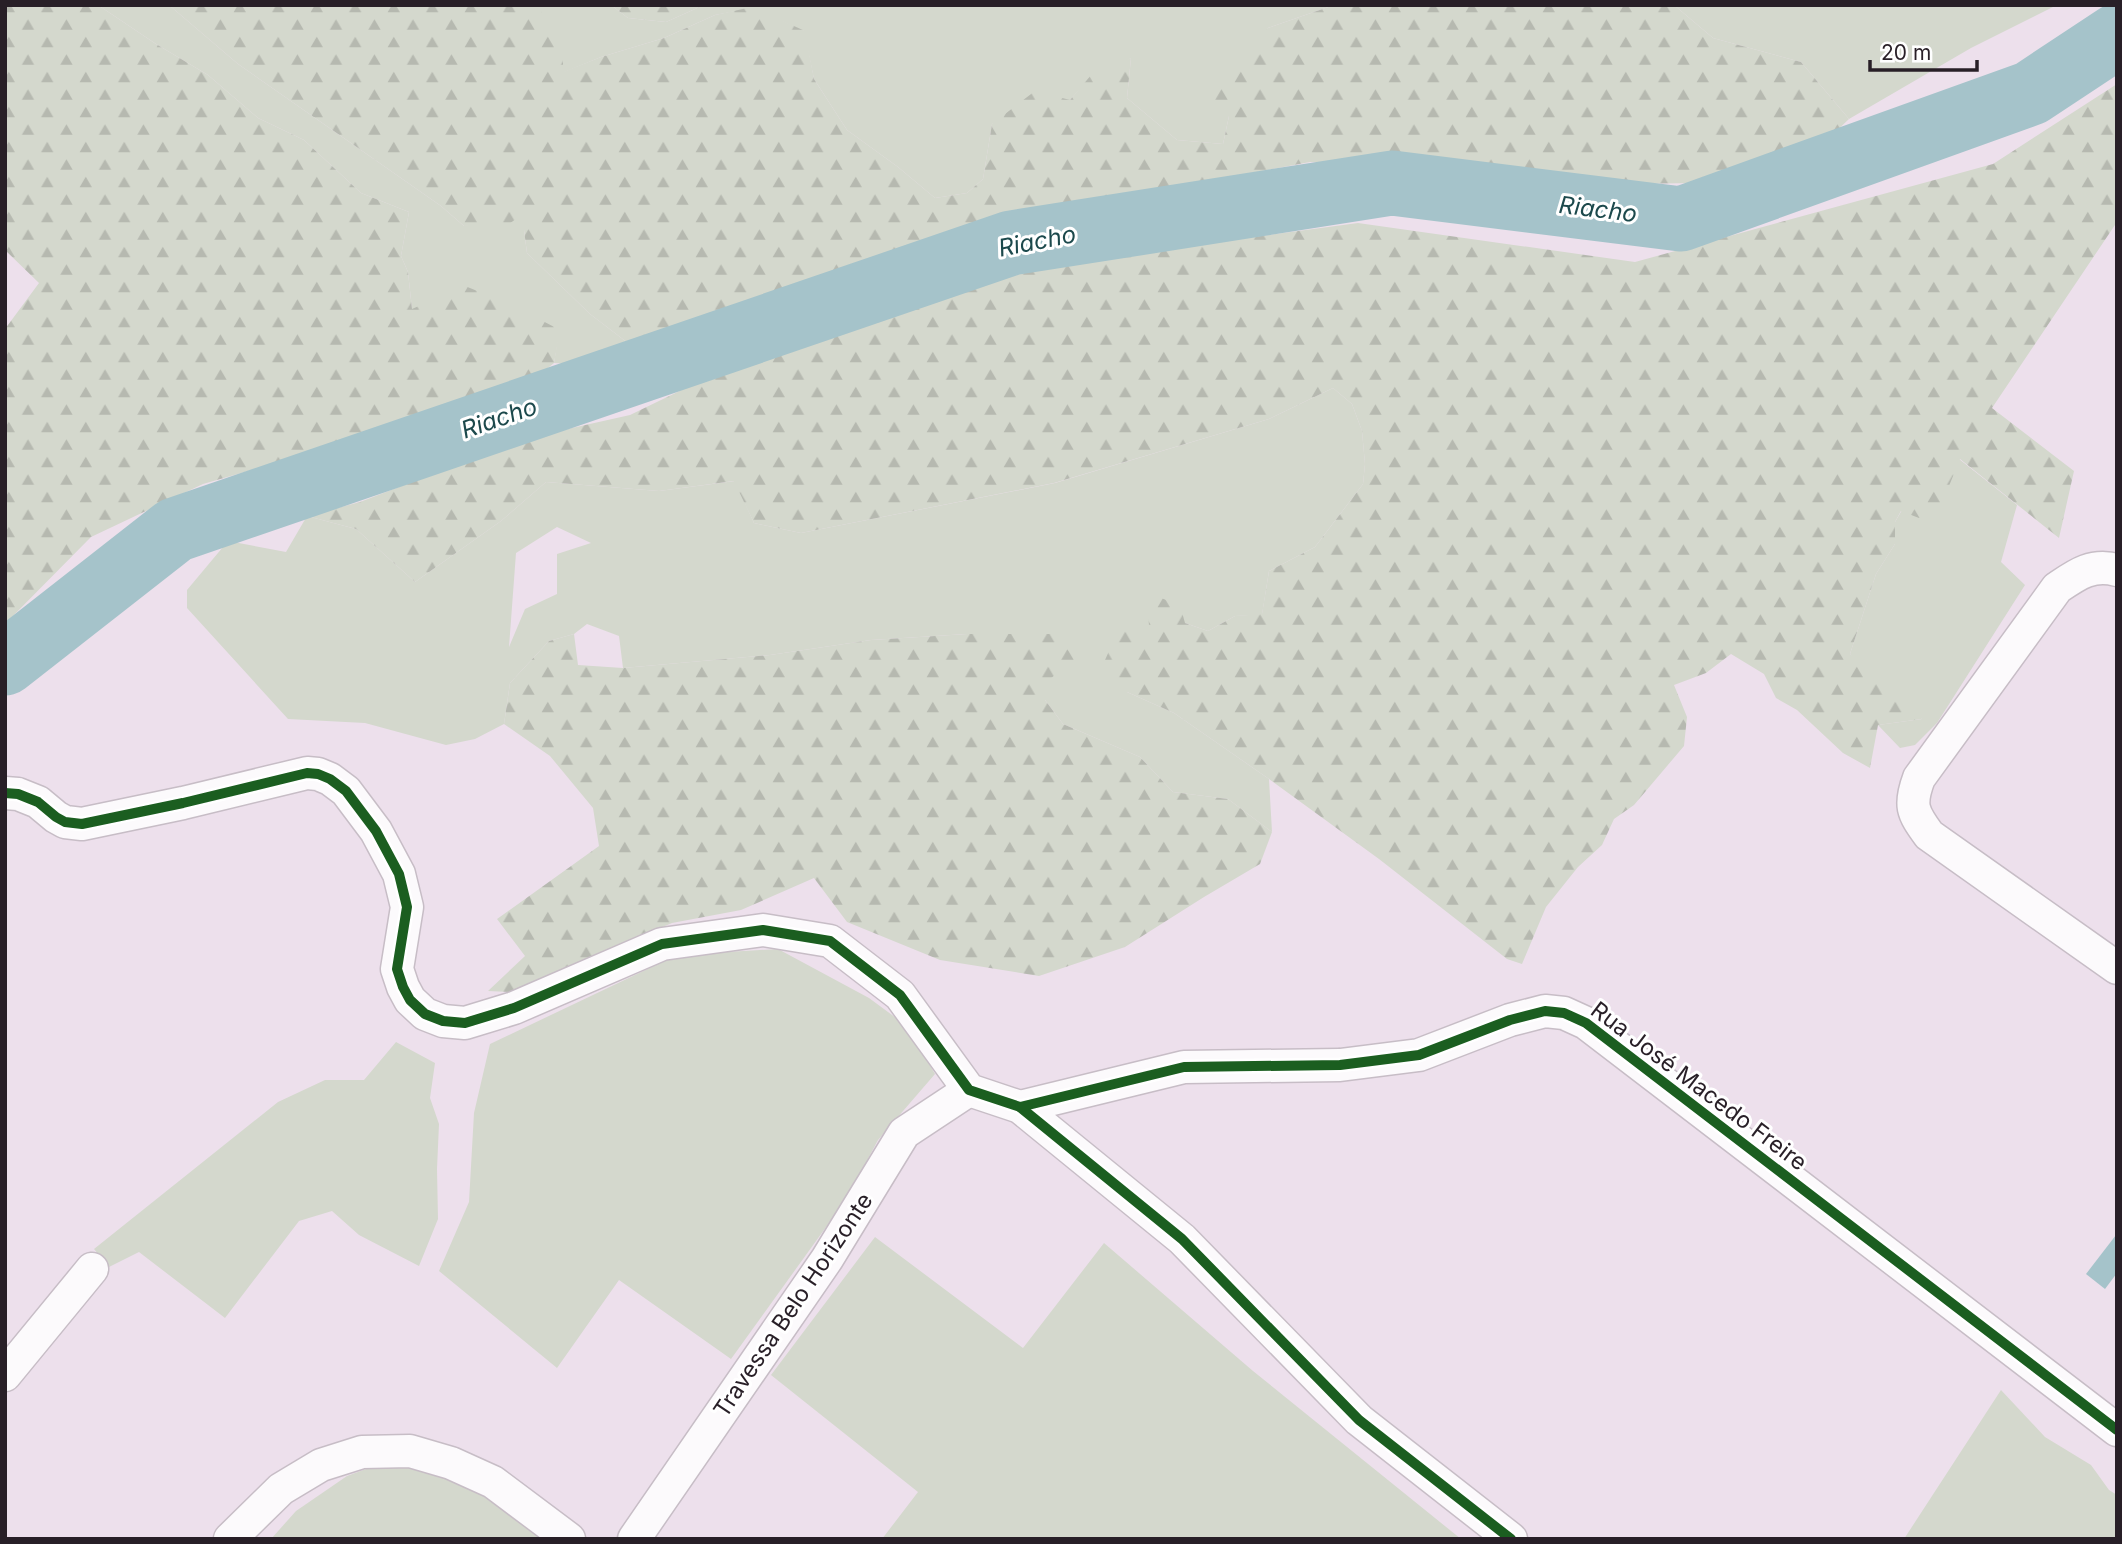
<svg xmlns="http://www.w3.org/2000/svg" width="2122" height="1544" font-family="Inter,sans-serif">
<style>
.grass{fill:#d4d8cd;fill-rule:evenodd}
.forest{fill:url(#forest-firs)}
.water{fill:#a5c3ca}
.lines{fill:none;stroke-linecap:round;stroke-linejoin:round}
.river{stroke:#a5c3ca;stroke-width:65}
.street-casing{stroke:#c7bdc6;stroke-width:35}
.street{stroke:#fcfafc;stroke-width:32}
.cycleway-casing{stroke:#fff;stroke-width:15}
.cycleway{stroke:#1b5e20;stroke-width:10}
.labels{text-anchor:middle;dominant-baseline:central;stroke-width:6;stroke-linejoin:round;paint-order:stroke}
.street-label{font-size:23px;fill:#281f27;stroke:#fff}
.water-label{font-size:24px;font-style:italic;fill:#1c494c;stroke:#fff}
</style>
<defs>
<pattern id="forest-firs" width="22" height="20" patternUnits="userSpaceOnUse" patternTransform="scale(1.75)"><rect width="22" height="20" fill="#d4d8cd"/><path d="M5 1l3.5 6h-7zM16 11l3.5 6h-7z" fill="#b6b9b0"/></pattern>
</defs>
<rect width="100%" height="100%" fill="#ede0ec"/>
<g class="grass">
<path d="M 98,5 L 169,5 L 238,64 L 441,206 L 464,226 L 524,212 L 524,230 L 527,253 L 590,314 L 641,353 L 604,366 L 554,363 L 559,330 L 412,309 L 408,272 L 401,256 L 409,212 L 361,193 L 304,140 L 258,118 L 208,75 L 156,44 Z"/>
<path d="M 538,5 L 611,5 L 628,18 L 666,22 L 704,5 L 1334,5 L 1268,28 L 1229,116 L 1223,144 L 1177,140 L 1127,98 L 1131,58 L 1079,90 L 1070,100 L 992,124 L 983,179 L 967,193 L 935,198 L 898,167 L 847,130 L 814,79 L 804,31 L 752,8 L 715,15 L 664,38 L 601,57 L 562,73 Z"/>
<path d="M 1674,5 L 2057,5 L 1971,48 L 1849,119 L 1801,62 L 1713,38 Z"/>
<path d="M 1333,388 L 1352,404 L 1362,431 L 1365,464 L 1363,484 L 1315,547 L 1269,571 L 1262,615 L 1235,616 L 1208,631 L 1185,623 L 1150,639 L 1127,692 L 1174,713 L 1269,779 L 1272,832 L 1228,799 L 1173,792 L 1140,757 L 1063,724 L 1045,700 L 1045,683 L 967,634 L 871,640 L 770,655 L 623,668 L 619,636 L 587,624 L 574,634 L 549,641 L 510,683 L 504,724 L 475,739 L 446,745 L 365,723 L 288,719 L 187,608 L 187,590 L 228,541 L 286,552 L 307,516 L 356,529 L 415,582 L 501,521 L 546,482 L 659,491 L 735,481 L 754,523 L 801,533 L 1055,483 L 1269,419 ZM 557,527 L 591,543 L 557,554 L 557,594 L 525,609 L 509,647 L 516,553 Z"/>
<path d="M 1959,459 L 2017,505 L 2001,562 L 2025,585 L 1937,723 L 1915,745 L 1900,748 L 1878,725 L 1922,719 L 1850,654 L 1876,574 L 1895,544 L 1895,522 L 1902,510 Z"/>
<path d="M 778,949 L 869,998 L 907,1026 L 935,1074 L 878,1140 L 847,1198 L 731,1359 L 619,1280 L 557,1368 L 439,1271 L 469,1202 L 474,1113 L 490,1044 L 677,955 Z"/>
<path d="M 396,1042 L 435,1063 L 430,1098 L 439,1124 L 437,1169 L 438,1219 L 419,1266 L 359,1235 L 332,1211 L 299,1221 L 225,1318 L 139,1252 L 109,1267 L 94,1249 L 278,1102 L 325,1080 L 364,1080 Z"/>
<path d="M 875,1237 L 1023,1348 L 1104,1243 L 1253,1371 L 1461,1539 L 882,1539 L 918,1492 L 771,1375 Z"/>
<path d="M 2001,1390 L 2045,1437 L 2091,1465 L 2109,1490 L 2117,1495 L 2117,1539 L 1904,1539 Z"/>
<path d="M 385,1462 L 444,1474 L 484,1488 L 549,1539 L 271,1539 L 296,1511 L 347,1476 Z"/>
</g>
<g class="forest">
<path d="M 5,5 L 98,5 L 156,44 L 208,75 L 258,118 L 304,140 L 361,193 L 409,212 L 401,256 L 408,272 L 412,309 L 465,286 L 514,306 L 560,330 L 554,363 L 526,386 L 413,424 L 203,484 L 91,537 L 5,624 L 5,329 L 39,283 L 5,250 Z"/>
<path d="M 169,5 L 538,5 L 563,54 L 563,72 L 601,57 L 664,38 L 715,15 L 752,7 L 805,31 L 814,79 L 847,130 L 898,167 L 935,198 L 967,193 L 983,179 L 992,124 L 1035,91 L 1070,100 L 1092,74 L 1131,58 L 1127,98 L 1177,140 L 1223,144 L 1229,116 L 1211,102 L 1243,57 L 1268,28 L 1334,5 L 1674,5 L 1713,38 L 1801,62 L 1849,119 L 1828,139 L 1698,183 L 1623,184 L 1462,166 L 1310,162 L 1119,198 L 922,249 L 641,353 L 590,314 L 527,253 L 524,230 L 524,213 L 509,224 L 464,226 L 441,206 L 238,64 Z"/>
<path d="M 611,5 L 704,5 L 666,22 L 628,18 Z"/>
<path d="M 2117,84 L 2117,222 L 1992,408 L 2074,471 L 2059,538 L 1960,459 L 1940,508 L 1919,518 L 1901,511 L 1895,522 L 1895,544 L 1876,574 L 1850,654 L 1905,691 L 1922,719 L 1878,725 L 1870,768 L 1843,753 L 1797,710 L 1776,698 L 1764,674 L 1731,654 L 1706,673 L 1674,685 L 1687,717 L 1684,746 L 1634,805 L 1614,819 L 1602,845 L 1578,867 L 1546,907 L 1522,964 L 1507,959 L 1379,859 L 1269,779 L 1174,713 L 1127,692 L 1105,660 L 1114,640 L 1126,627 L 1150,639 L 1148,612 L 1161,598 L 1180,605 L 1185,623 L 1208,631 L 1235,616 L 1262,614 L 1269,571 L 1315,547 L 1363,484 L 1365,464 L 1362,431 L 1352,404 L 1333,388 L 1269,419 L 1054,483 L 801,533 L 754,523 L 734,481 L 659,491 L 546,482 L 501,521 L 415,582 L 356,529 L 307,516 L 360,502 L 438,472 L 563,430 L 630,415 L 723,370 L 1006,270 L 1358,223 L 1635,262 L 1993,164 Z"/>
<path d="M 574,634 L 578,665 L 623,668 L 770,655 L 871,640 L 967,634 L 1056,634 L 1075,659 L 1045,683 L 1045,700 L 1063,724 L 1140,757 L 1173,792 L 1228,799 L 1272,832 L 1260,864 L 1204,897 L 1125,947 L 1039,976 L 940,960 L 847,922 L 814,878 L 741,910 L 672,923 L 509,992 L 488,991 L 525,956 L 497,919 L 599,846 L 593,808 L 550,756 L 504,724 L 510,683 L 549,641 Z"/>
</g>
<path class="water" d="M 2116,1235 L 2117,1273 L 2105,1289 L 2086,1274 Z"/>
<g class="lines">
<path class="river" d="M 5,663 L 175,530 L 1011,243 L 1392,183 L 1681,219 L 2031,93 L 2117,36"/>
<defs>
<g id="street">
<path d="M 2117,570 C 2092,563 2076,575 2057,588 L 1919,778 C 1909,805 1912,812 1929,835 L 2117,968"/>
<path d="M 5,793 L 18,794 L 38,802 L 56,817 L 65,822 L 82,824 L 183,803 L 307,773 L 318,774 L 330,779 L 346,791 L 376,831 L 399,874 L 407,907 L 397,969 L 403,987 L 410,1000 L 425,1014 L 443,1021 L 465,1023 L 514,1008 L 662,944 L 763,930 L 830,941 L 900,995 L 969,1090 L 1020,1107 L 1182,1239 L 1359,1420 L 1511,1539"/>
<path d="M 1020,1107 L 1184,1067 L 1340,1065 L 1419,1055 L 1510,1020 L 1545,1011 L 1564,1013 L 1586,1023 L 2117,1430"/>
<path d="M 5,1375 L 92,1269"/>
<path d="M 230,1539 L 281,1489 L 321,1465 L 362,1452 L 410,1451 L 451,1463 L 493,1482 L 569,1539"/>
<path d="M 634,1539 L 827,1259 L 904,1133 L 969,1090"/>
</g>
</defs>
<use href="#street" class="street-casing"/>
<use href="#street" class="street"/>
<defs>
<g id="cycleway">
<path d="M 5,793 L 18,794 L 38,802 L 56,817 L 65,822 L 82,824 L 183,803 L 307,773 L 318,774 L 330,779 L 346,791 L 376,831 L 399,874 L 407,907 L 397,969 L 403,987 L 410,1000 L 425,1014 L 443,1021 L 465,1023 L 514,1008 L 662,944 L 763,930 L 830,941 L 900,995 L 969,1090 L 1020,1107 L 1182,1239 L 1359,1420 L 1511,1539"/>
<path d="M 1020,1107 L 1184,1067 L 1340,1065 L 1419,1055 L 1510,1020 L 1545,1011 L 1564,1013 L 1586,1023 L 2117,1430"/>
</g>
</defs>
<use href="#cycleway" class="cycleway-casing"/>
<use href="#cycleway" class="cycleway"/>
</g>
<g class="labels">
<g class="street-label">
<text transform="translate(1699 1086) rotate(37)">Rua José Macedo Freire</text>
<text transform="translate(793 1305) rotate(-56)">Travessa Belo Horizonte</text>
</g>
<g class="water-label">
<text transform="translate(1598 209) rotate(7)">Riacho</text>
<text transform="translate(1037 241) rotate(-11)">Riacho</text>
<text transform="translate(499 418) rotate(-19)">Riacho</text>
</g>
</g>
<rect width="2122" height="1544" fill="none" stroke="#281f27" stroke-width="14"/>
<path d="M1870 60v10h107v-10" fill="none" stroke="#281f27" stroke-width="3.5"/>
<text x="1881" y="60" font-size="21" fill="#281f27" stroke="#ffffff" stroke-width="5" paint-order="stroke">20 m</text>
</svg>
